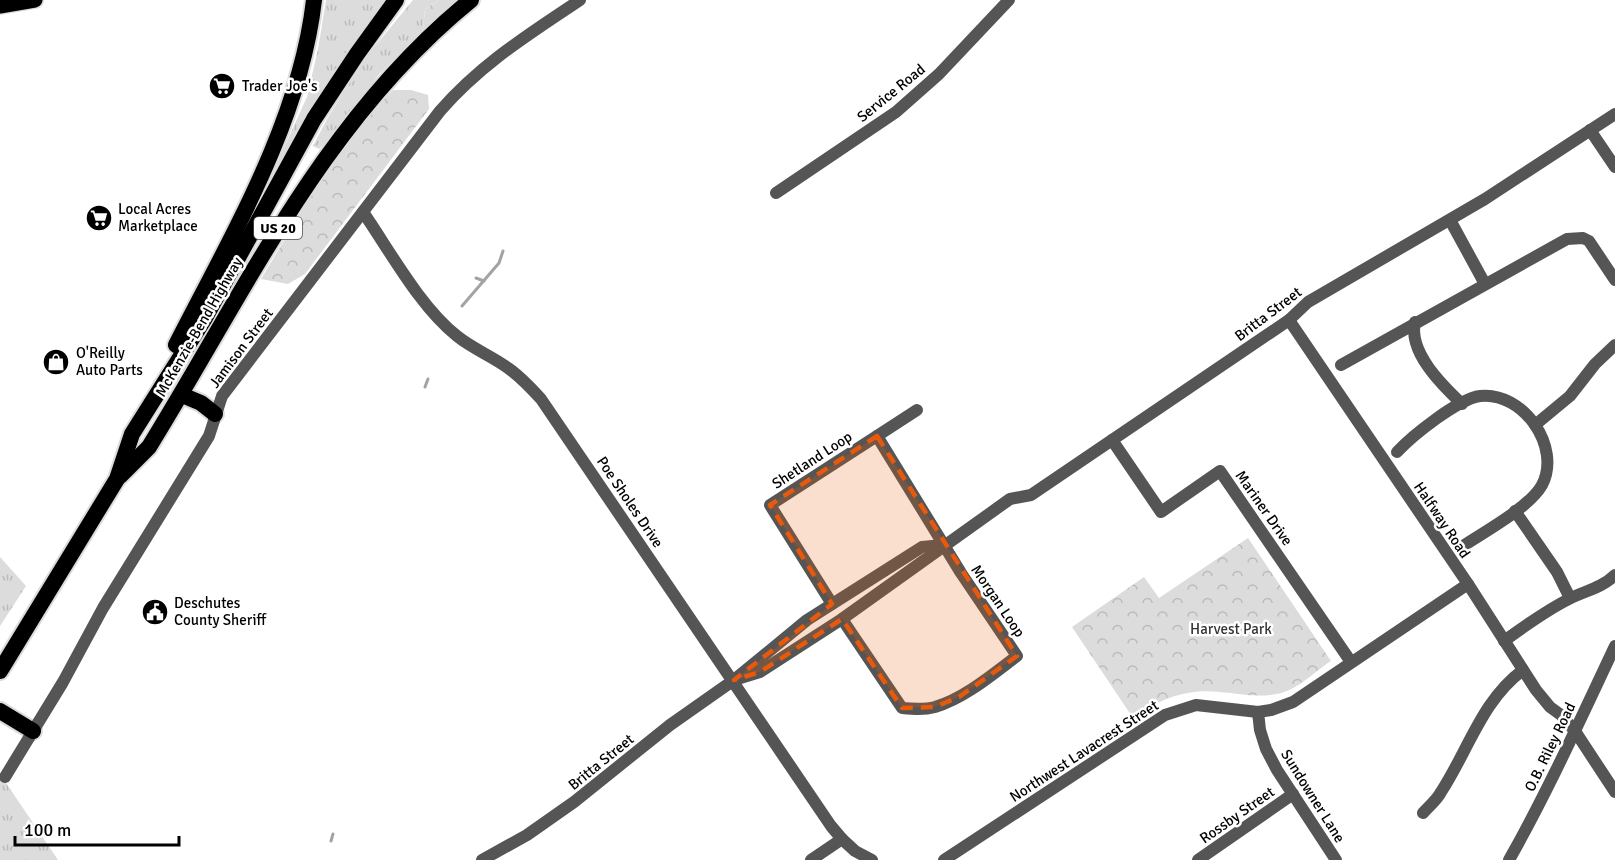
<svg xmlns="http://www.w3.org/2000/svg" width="1615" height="860" font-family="Signika,sans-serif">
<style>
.grass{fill:url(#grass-tufts)}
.forest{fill:url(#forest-crowns)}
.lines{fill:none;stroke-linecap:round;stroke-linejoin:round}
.stream{stroke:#a3a3a3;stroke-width:3}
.primary-casing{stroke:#dbdbdb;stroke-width:18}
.trunk-casing{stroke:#dbdbdb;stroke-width:20}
.minor{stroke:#555;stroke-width:12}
.tertiary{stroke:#555;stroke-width:12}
.primary{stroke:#000;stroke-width:15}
.trunk{stroke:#000;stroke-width:16}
.marked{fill:#e8590c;fill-opacity:0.2;stroke:#e8590c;stroke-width:4.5;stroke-dasharray:12 8;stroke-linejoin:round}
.labels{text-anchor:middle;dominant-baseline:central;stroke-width:5;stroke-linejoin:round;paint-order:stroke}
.shield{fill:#fff;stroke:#4c4c4c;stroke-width:1.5}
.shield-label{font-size:14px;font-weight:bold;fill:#000}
.poi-label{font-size:15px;fill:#000;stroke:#fff;text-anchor:start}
.street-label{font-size:15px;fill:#000;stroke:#fff}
.park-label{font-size:15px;fill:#333;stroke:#fff}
</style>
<defs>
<pattern id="grass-tufts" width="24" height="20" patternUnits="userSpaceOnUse" patternTransform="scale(1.5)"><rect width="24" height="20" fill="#dcdcdc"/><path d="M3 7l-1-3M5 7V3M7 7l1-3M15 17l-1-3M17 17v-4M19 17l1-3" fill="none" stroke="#bbb"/></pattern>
<pattern id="forest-crowns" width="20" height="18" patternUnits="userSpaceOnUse" patternTransform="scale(1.5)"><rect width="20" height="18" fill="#dcdcdc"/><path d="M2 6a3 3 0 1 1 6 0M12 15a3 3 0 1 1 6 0" fill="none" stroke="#bbb"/></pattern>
</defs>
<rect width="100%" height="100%" fill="#fff"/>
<g class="grass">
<path d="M 326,0 L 388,0 L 273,172 L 307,97 L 318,49 Z"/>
<path d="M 413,0 L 439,0 L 425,9 L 423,31 L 380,73 L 326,143 L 319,149 L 313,146 L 327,119 L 362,62 Z"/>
<path d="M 0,557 L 26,586 L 0,626 Z"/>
<path d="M 0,774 L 58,860 L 0,860 Z"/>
</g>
<g class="forest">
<path d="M 439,0 L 461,0 L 423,31 L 425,9 Z"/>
<path d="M 393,90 L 411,90 L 428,95 L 429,109 L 305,274 L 288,284 L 261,279 L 308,200 L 367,117 Z"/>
<path d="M 1248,538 L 1331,661 C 1318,669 1299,688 1284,692 C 1262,699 1243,694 1220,692 C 1186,688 1160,699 1133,718 L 1072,627 L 1144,577 L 1159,598 Z"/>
</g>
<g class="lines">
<g class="stream">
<path d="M 476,278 L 484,281"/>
<path d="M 462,306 L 499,263 L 503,251"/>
<path d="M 425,387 L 428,379"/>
<path d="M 331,841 L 333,834"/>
</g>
<defs>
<path id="primary" d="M 0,6 L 35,0"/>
<g id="trunk">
<path d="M 176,345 C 231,237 300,122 314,0"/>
<path d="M 182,395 L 201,403 L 215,414"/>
<path d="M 120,476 L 149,447 C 246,290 324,119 471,0"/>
<path d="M 0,671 L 117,479 L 132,434 L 205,318 L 314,119 L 357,54 L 396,0"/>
<path d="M 0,711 L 33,731"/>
</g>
</defs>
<use href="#primary" class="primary-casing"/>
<use href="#trunk" class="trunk-casing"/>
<g class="minor">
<path d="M 1590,130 L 1615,167"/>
<path d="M 776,193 L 896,112 L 939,74 L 1009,0"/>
<path d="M 363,212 C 390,251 420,307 457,336 C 473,349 492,356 508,368 C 521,377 531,388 541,399 L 831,826 L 842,839"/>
<path d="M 1450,220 L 1485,284"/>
<path d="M 1415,322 C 1408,352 1442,385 1462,404"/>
<path d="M 1341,365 L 1567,239 L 1583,238 L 1589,241 L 1615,280"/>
<path d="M 1535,425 L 1570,396 L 1595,364 L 1615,345"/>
<path d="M 877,436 L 917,410"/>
<path d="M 1112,440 L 1161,512 L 1220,471 L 1351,662"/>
<path d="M 1397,452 C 1413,435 1458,399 1480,396 C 1523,391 1562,447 1542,485 C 1530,507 1484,532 1463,546"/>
<path d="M 1515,511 L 1557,572 L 1570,598"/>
<path d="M 832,604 L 770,505 L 877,436 L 961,573 L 1017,656 C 993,674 965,698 935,707 C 924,710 913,709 902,708 L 842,619"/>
<path d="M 1504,641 C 1525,626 1545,611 1569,599 C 1584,591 1602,588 1615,575"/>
<path d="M 734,680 L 760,672 L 842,619 L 1010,499 L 1031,495 L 1289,320 L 1468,584 L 1536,690 L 1550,707 L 1561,715 L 1575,731 L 1615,792"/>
<path d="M 1258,712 L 1260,730 L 1266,749 L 1277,770 L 1336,860"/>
<path d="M 5,777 L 63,682 L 103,608 L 209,436 L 222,396 L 440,111 C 482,63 528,35 580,0"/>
<path d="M 1423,813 C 1429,806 1437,800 1441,792 C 1468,751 1482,700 1523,670"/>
<path d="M 482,860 L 527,835 L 574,802 L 670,725 L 734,680 L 807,620 L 922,547 L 943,545"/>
<path d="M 811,860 L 842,839 L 855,851 L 872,860"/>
<path d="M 944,860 L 1165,715 L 1196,705 L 1258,712 L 1271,710 L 1293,702 L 1468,584"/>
<path d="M 1198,860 L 1293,794"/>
</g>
<g class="tertiary">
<path d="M 1289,320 L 1308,302 L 1485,199 L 1615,114"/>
<path d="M 1509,860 C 1548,791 1581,718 1615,646"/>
</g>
<use href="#primary" class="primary"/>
<use href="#trunk" class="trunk"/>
</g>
<path class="marked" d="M 877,436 L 1017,656 L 959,697 L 935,707 L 902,708 L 842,619 L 760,672 L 734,680 L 832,604 L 770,505 Z"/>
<defs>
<symbol id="supermarket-disc" viewBox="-11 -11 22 22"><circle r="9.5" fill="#000" stroke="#fff"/><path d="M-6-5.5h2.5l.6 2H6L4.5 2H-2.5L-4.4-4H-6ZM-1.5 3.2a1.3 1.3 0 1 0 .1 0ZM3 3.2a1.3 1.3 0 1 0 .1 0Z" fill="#fff"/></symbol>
<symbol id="shop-disc" viewBox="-11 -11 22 22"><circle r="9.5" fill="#000" stroke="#fff"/><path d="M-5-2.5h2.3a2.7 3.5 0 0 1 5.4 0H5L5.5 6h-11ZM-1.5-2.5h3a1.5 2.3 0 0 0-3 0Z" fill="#fff"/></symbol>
<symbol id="civic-disc" viewBox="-11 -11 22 22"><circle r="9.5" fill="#000" stroke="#fff"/><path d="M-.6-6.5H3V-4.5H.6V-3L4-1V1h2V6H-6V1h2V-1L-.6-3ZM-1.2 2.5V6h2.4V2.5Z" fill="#fff"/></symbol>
</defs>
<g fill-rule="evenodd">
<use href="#supermarket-disc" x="207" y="71" width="30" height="30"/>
<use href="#supermarket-disc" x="84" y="203" width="30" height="30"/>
<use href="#shop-disc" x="41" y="347" width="30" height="30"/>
<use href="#civic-disc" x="140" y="597" width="30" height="30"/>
</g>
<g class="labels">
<rect class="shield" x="254" y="217" width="48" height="22" rx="4.5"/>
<g class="shield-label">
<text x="278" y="228">US 20</text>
</g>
<g class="poi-label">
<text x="242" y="86">Trader Joe's</text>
<text x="118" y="209">Local Acres<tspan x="118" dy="17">Marketplace</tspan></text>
<text x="76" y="353">O'Reilly<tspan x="76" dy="17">Auto Parts</tspan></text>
<text x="174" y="603">Deschutes<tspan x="174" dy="17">County Sheriff</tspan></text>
</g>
<g class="street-label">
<text transform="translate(891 93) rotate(-39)">Service Road</text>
<text transform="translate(1268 314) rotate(-37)">Britta Street</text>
<text transform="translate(199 327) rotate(-60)">McKenzie-Bend Highway</text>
<text transform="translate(241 348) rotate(-53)">Jamison Street</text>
<text transform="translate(812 460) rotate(-33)">Shetland Loop</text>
<text transform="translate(630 502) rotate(56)">Poe Sholes Drive</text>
<text transform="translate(1264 508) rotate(55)">Mariner Drive</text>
<text transform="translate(1442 520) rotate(56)">Halfway Road</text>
<text transform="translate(998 601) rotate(56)">Morgan Loop</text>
<text transform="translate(1550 747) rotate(-64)">O.B. Riley Road</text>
<text transform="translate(1084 751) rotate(-33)">Northwest Lavacrest Street</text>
<text transform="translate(601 762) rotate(-39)">Britta Street</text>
<text transform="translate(1313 796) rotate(58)">Sundowner Lane</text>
<text transform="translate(1237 815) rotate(-35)">Rossby Street</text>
</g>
<g class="park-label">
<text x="1231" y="629">Harvest Park</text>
</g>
</g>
<path d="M15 836v9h164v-9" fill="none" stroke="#000000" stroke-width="3"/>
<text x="24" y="836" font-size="18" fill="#000000" stroke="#ffffff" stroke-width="4.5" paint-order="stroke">100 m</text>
</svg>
